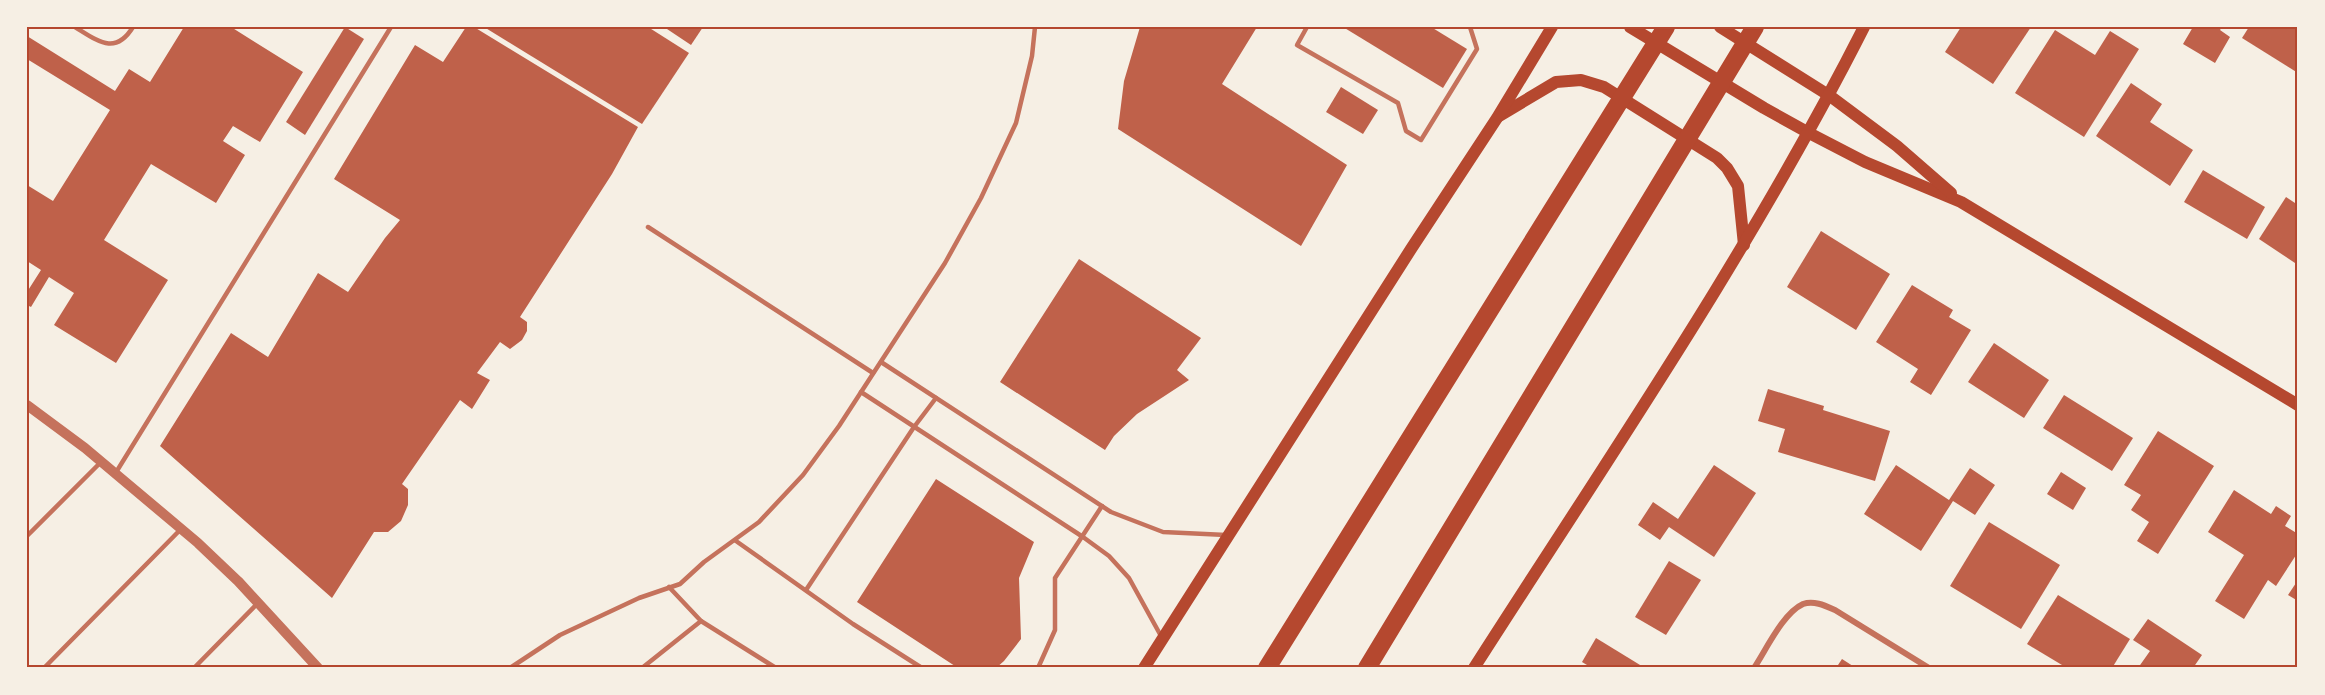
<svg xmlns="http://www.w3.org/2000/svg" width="2325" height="695" font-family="Helvetica,sans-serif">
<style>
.building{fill:#bf614a}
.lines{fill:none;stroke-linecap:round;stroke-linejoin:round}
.service{stroke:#c5725c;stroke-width:4.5}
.minor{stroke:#c5725c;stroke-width:6}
.tertiary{stroke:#c5725c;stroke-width:10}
.secondary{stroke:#b5482f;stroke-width:12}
.motorway{stroke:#b5482f;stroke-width:18}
.neatline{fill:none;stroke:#b5482f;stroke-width:2}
</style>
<rect width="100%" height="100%" fill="#f6efe4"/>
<g class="building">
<path d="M 184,27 L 231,27 L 303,72 L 260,142 L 233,126 L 223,141 L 245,155 L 216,203 L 151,164 L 104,240 L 168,280 L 116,363 L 54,325 L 74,293 L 49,277 L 31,307 L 27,305 L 27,292 L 41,270 L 27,261 L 27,185 L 53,201 L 110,110 L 27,59 L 27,36 L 115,91 L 129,69 L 150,82 Z"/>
<path d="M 345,27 L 364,39 L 305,135 L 286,122 Z"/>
<path d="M 466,27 L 474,27 L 638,127 L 612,174 L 520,317 L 527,322 L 527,331 L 522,340 L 510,349 L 500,342 L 477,373 L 490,380 L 472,409 L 460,400 L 402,484 L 408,489 L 408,505 L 401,521 L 388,532 L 374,532 L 332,598 L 160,446 L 231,333 L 268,357 L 318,273 L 348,292 L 385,238 L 400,220 L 334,179 L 415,45 L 443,62 Z"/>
<path d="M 484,27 L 648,27 L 689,53 L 642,124 Z"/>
<path d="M 664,27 L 703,27 L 691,45 Z"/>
<path d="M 1140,27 L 1257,27 L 1222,84 L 1347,165 L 1301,246 L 1118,129 L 1124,81 Z"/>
<path d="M 1343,27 L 1431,27 L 1467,49 L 1443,88 Z"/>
<path d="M 1961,27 L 2031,27 L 1993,84 L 1945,52 Z"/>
<path d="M 2193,27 L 2222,27 L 2220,30 L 2230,37 L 2215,63 L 2183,44 Z"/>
<path d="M 2249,27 L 2298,27 L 2298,73 L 2242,38 Z"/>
<path d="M 2055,30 L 2095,55 L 2110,31 L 2139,49 L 2084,137 L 2015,93 Z"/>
<path d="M 2131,83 L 2162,104 L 2150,122 L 2193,150 L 2170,186 L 2096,136 Z"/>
<path d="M 1341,87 L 1378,110 L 1363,134 L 1326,112 Z"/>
<path d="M 2203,170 L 2265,207 L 2247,239 L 2184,202 Z"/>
<path d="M 2286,197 L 2298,205 L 2298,265 L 2259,239 Z"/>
<path d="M 1821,231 L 1890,274 L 1856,330 L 1787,287 Z"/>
<path d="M 1079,259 L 1201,338 L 1177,370 L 1189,380 L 1137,414 L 1114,436 L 1105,450 L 1000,382 Z"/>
<path d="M 1912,285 L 1953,310 L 1949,317 L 1971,330 L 1931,395 L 1910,382 L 1918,369 L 1876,342 Z"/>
<path d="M 1994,343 L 2049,380 L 2024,418 L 1968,382 Z"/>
<path d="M 1768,389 L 1824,406 L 1823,410 L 1890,431 L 1875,481 L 1778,452 L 1785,429 L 1758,421 Z"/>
<path d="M 2064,395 L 2133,438 L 2112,471 L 2043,428 Z"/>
<path d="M 2158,431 L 2214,466 L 2158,554 L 2137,541 L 2149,522 L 2131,510 L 2141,495 L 2124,485 Z"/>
<path d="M 1714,465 L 1756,493 L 1714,557 L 1669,527 L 1660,540 L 1638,525 L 1653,502 L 1678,519 Z"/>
<path d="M 1896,465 L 1949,500 L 1970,468 L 1995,485 L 1975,515 L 1953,501 L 1921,551 L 1864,514 Z"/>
<path d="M 2061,472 L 2086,488 L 2073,510 L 2047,494 Z"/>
<path d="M 936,479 L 1034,542 L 1019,578 L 1021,639 L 1004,661 L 996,668 L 958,668 L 857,602 Z"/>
<path d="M 2234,490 L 2271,514 L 2276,506 L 2291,516 L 2285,526 L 2298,534 L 2298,552 L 2276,586 L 2268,580 L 2244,619 L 2215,601 L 2244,555 L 2208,532 Z"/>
<path d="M 1989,522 L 2060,565 L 2021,629 L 1950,586 Z"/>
<path d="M 1669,561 L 1701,580 L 1666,635 L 1635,617 Z"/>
<path d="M 2298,580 L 2298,601 L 2288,595 Z"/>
<path d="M 2058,595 L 2130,639 L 2112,668 L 2067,668 L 2027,644 Z"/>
<path d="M 2148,619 L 2202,655 L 2193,668 L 2138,668 L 2150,651 L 2133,640 Z"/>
<path d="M 1596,638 L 1645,668 L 1592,668 L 1582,662 Z"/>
<path d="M 1842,659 L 1856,668 L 1836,668 Z"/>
</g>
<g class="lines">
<g class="service">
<path d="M 75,27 C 98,41 115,56 133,27"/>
<path d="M 1307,27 L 1297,45 L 1398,103 L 1406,131 L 1421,140 L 1477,49 L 1470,27"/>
<path d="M 648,227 L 873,373"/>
<path d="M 881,362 L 1111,512 L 1163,532 L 1226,535"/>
<path d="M 861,392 L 1083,537 L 1109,556 L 1129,578 L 1161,636"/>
<path d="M 115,474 L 391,27"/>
<path d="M 27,536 L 101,462"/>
<path d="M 736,541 L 853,624 L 922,668"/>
<path d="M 806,590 L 914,427 L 936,398"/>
<path d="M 701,621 L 776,668"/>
<path d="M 44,668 L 181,529"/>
<path d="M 194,668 L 258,603"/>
<path d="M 510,668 L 560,635 L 639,598 L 680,584 L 704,562 L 759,522 L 803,475 L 839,426 L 945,263 L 981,198 L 1016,123 L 1032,56 L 1035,27"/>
<path d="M 642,668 L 701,621 L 669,587"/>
<path d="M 1038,668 L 1055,630 L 1055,578 L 1102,506"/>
</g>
<path class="minor" d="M 1754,668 C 1766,650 1783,613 1803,604 C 1814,600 1826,606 1835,610 L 1929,668"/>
<path class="tertiary" d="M 27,405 L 85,448 L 198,543 L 238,581 L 318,668"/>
<g class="secondary">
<path d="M 1630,27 L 1764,108 L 1809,133 L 1865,162 L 1961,202 L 2298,405"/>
<path d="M 1720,27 L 1830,96 L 1897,146 L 1951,193"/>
<path d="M 1499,116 L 1556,82 L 1581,80 L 1604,87 L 1717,158 L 1727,168 L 1738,186 L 1744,245"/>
<path d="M 1144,668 L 1411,249 L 1497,118 L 1552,27"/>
<path d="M 1474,668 C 1609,457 1751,250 1864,27"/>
</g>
<g class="motorway">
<path d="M 1267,668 L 1666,27"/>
<path d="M 1367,668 L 1755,27"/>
</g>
</g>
<rect width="2325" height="695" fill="none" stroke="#f6efe4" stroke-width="57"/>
<rect x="28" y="28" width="2268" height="638" class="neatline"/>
</svg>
